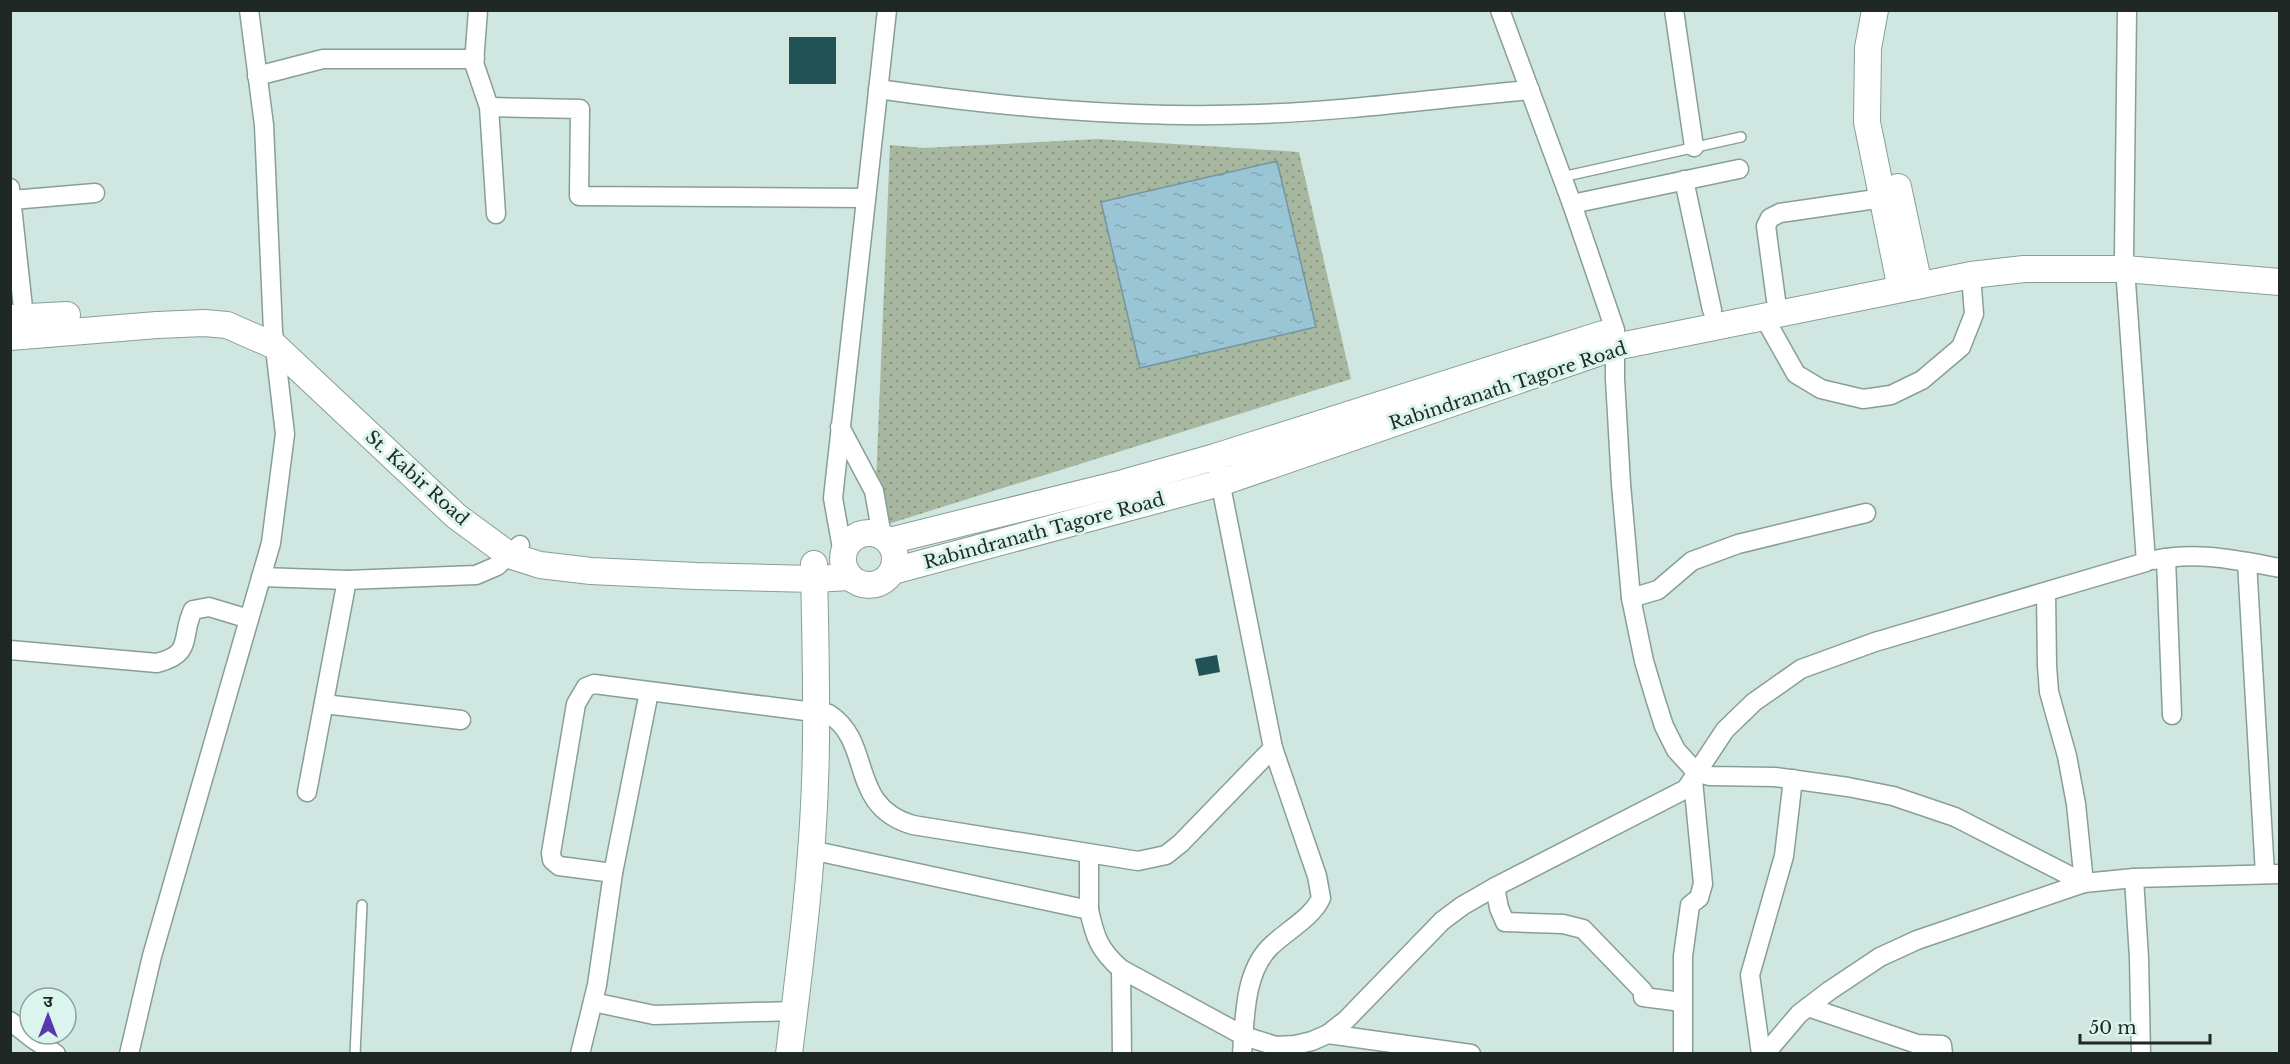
<svg xmlns="http://www.w3.org/2000/svg" width="2290" height="1064" font-family="'Libre Baskerville','Noto Sans Devanagari',serif">
<style>
.green{fill:url(#green-dots)}
.water{fill:url(#water-ripples);stroke:#7496a0;stroke-width:1.5}
.building{fill:#225255}
.lines{fill:none;stroke-linecap:round;stroke-linejoin:round}
.lane-casing{stroke:#889e99;stroke-width:12}
.street-casing{stroke:#889e99;stroke-width:21}
.secondary-casing{stroke:#889e99;stroke-width:28}
.lane{stroke:#fff;stroke-width:9}
.street{stroke:#fff;stroke-width:18}
.secondary{stroke:#fff;stroke-width:26}
.labels{text-anchor:middle;dominant-baseline:central;stroke-width:6;stroke-linejoin:round;paint-order:stroke}
.street-label{font-size:18px;fill:#1f2825;stroke:#dcf4ee}
</style>
<defs>
<pattern id="green-dots" width="8" height="8" patternUnits="userSpaceOnUse" patternTransform="scale(1.5)"><rect width="8" height="8" fill="#a8b8a0"/><path d="M2 2h.1M6 6h.1" fill="none" stroke="#889682" stroke-width="1.8" stroke-linecap="round"/></pattern>
<pattern id="water-ripples" width="26" height="14" patternUnits="userSpaceOnUse" patternTransform="scale(1.5)"><rect width="26" height="14" fill="#99c5d5"/><path d="M2 4q2-2 4 0t4 0M15 11q2-2 4 0t4 0" fill="none" stroke="#83a9b7"/></pattern>
</defs>
<rect width="100%" height="100%" fill="#cfe6e1"/>
<path class="green" d="M 1098,139 L 1299,152 L 1351,379 L 888,524 L 876,482 L 890,145 L 924,148 Z"/>
<path class="water" d="M 1277,161 L 1316,327 L 1140,368 L 1101,202 Z"/>
<g class="building">
<rect x="789" y="37" width="47" height="47"/>
<path d="M 1217,655 L 1220,672 L 1199,676 L 1195,659 Z"/>
</g>
<g class="lines">
<defs>
<g id="lane">
<path d="M 1562,177 L 1741,137"/>
<path d="M 355,1054 L 362,905"/>
</g>
<g id="street">
<path d="M 478,10 L 474,63 L 489,107 L 496,214"/>
<path d="M 1500,10 L 1572,204 L 1615,330 L 1615,379 L 1621,484 L 1631,598 L 1644,661 L 1655,698 L 1664,726 L 1676,750 L 1697,773 L 1710,776 L 1775,777 L 1848,787 L 1893,796 L 1955,817 L 2084,883"/>
<path d="M 1674,10 L 1694,147"/>
<path d="M 257,76 L 323,59 L 475,59"/>
<path d="M 878,89 C 1004,107 1131,119 1258,114 C 1349,111 1440,98 1530,90"/>
<path d="M 489,107 L 580,109 L 579,196 L 866,198"/>
<path d="M 1684,180 L 1712,310"/>
<path d="M 10,188 L 24,317"/>
<path d="M 12,200 L 95,193"/>
<path d="M 1572,204 L 1739,169"/>
<path d="M 1776,300 L 1766,226 L 1770,218 L 1780,213 L 1883,198"/>
<path d="M 1764,317 L 1796,374 L 1821,389 L 1863,399 L 1891,395 L 1922,380 L 1961,347 L 1974,314 L 1971,275"/>
<path d="M 840,427 L 874,491 L 882,536"/>
<path d="M 843,554 L 833,498 L 887,10"/>
<path d="M 2166,558 L 2172,715"/>
<path d="M 2154,560 C 2197,551 2236,560 2280,568"/>
<path d="M 2247,562 L 2265,874"/>
<path d="M 261,577 L 347,580 L 476,575 L 497,566 L 520,545"/>
<path d="M 2046,593 L 2047,666 L 2049,692 L 2067,756 L 2076,804 L 2084,883"/>
<path d="M 1631,598 L 1658,590 L 1692,561 L 1738,544 L 1866,513"/>
<path d="M 10,650 L 157,663 C 194,654 180,637 193,610 L 209,607 L 249,619"/>
<path d="M 324,704 L 461,720"/>
<path d="M 307,792 L 347,580"/>
<path d="M 811,850 L 1089,910 C 1095,937 1099,950 1121,969 L 1244,1036 L 1276,1046 L 1295,1045 L 1312,1041 L 1328,1034 L 1346,1020 L 1442,921 L 1462,906 L 1495,887 L 1686,789 L 1725,730 L 1754,702 L 1801,669 L 1875,642 L 2146,562 L 2124,254 L 2127,10"/>
<path d="M 1089,854 L 1089,910"/>
<path d="M 613,873 L 559,866 L 552,860 L 551,853 L 576,704 L 586,687 L 594,684 L 829,714 C 874,743 847,806 913,825 L 1138,861 L 1166,855 L 1181,843 L 1273,748 L 1218,471"/>
<path d="M 2134,878 L 2139,958 L 2141,1054"/>
<path d="M 1495,887 L 1499,908 L 1505,922 L 1563,924 L 1583,929 L 1643,991 L 1643,997 L 1682,1002"/>
<path d="M 1121,969 L 1122,1054"/>
<path d="M 593,1002 L 654,1015 L 794,1011"/>
<path d="M 1808,1007 L 1917,1044 L 1942,1045 L 1943,1054"/>
<path d="M 10,1021 L 33,1039 L 56,1054"/>
<path d="M 1328,1034 L 1471,1054"/>
<path d="M 129,1054 L 152,956 L 271,543 L 285,434 L 273,331 L 264,125 L 249,10"/>
<path d="M 580,1054 L 597,985 L 613,873 L 649,692"/>
<path d="M 1242,1054 C 1245,1018 1244,973 1270,947 C 1286,931 1312,918 1321,898 L 1317,876 L 1273,748"/>
<path d="M 1683,1054 L 1683,956 L 1690,905 L 1699,898 L 1703,884 L 1693,780"/>
<path d="M 1761,1054 L 1750,975 L 1784,856 L 1793,779"/>
<path d="M 1765,1054 L 1799,1014 L 1829,991 L 1880,957 L 1917,940 L 2084,883 L 2134,878 L 2280,874"/>
</g>
<g id="secondary">
<path d="M 1875,10 L 1868,48 L 1867,122 L 1901,289"/>
<path d="M 1898,187 L 1919,285"/>
<path d="M 10,318 L 67,315"/>
<path d="M 10,337 L 157,325 L 204,323 L 227,325 L 275,346 L 456,516 L 509,555 L 540,565 L 591,571 L 696,576 L 814,579 L 850,577"/>
<circle cx="869" cy="559" r="26"/>
<path d="M 889,541 L 1123,483 L 1215,457 L 1603,334"/>
<path d="M 893,571 L 1220,483 L 1615,347 L 1971,275 L 2024,269 L 2125,269 L 2280,282"/>
<path d="M 789,1054 C 800,964 812,873 815,782 C 818,710 815,637 814,564"/>
</g>
</defs>
<use href="#lane" class="lane-casing"/>
<use href="#street" class="street-casing"/>
<use href="#secondary" class="secondary-casing"/>
<use href="#lane" class="lane"/>
<use href="#street" class="street"/>
<use href="#secondary" class="secondary"/>
</g>
<g class="labels">
<g class="street-label">
<text transform="translate(1508 386) rotate(-18)">Rabindranath Tagore Road</text>
<text transform="translate(417 478) rotate(42)">St. Kabir Road</text>
<text transform="translate(1044 531) rotate(-15)">Rabindranath Tagore Road</text>
</g>
</g>
<rect width="2290" height="1064" fill="none" stroke="#1f2825" stroke-width="24"/>
<g transform="translate(48 1016)"><circle r="28" fill="#dcf4ee" stroke="#90a29e" stroke-width="1.5"/>
<path d="M0-4.5L10 22L0 15L-10 22Z" fill="#5838b0"/>
<text y="-9" font-size="16" font-weight="bold" text-anchor="middle" fill="#1f2825">उ</text>
</g>
<path d="M2080 1034v9h130v-9" fill="none" stroke="#1f2825" stroke-width="3"/>
<text x="2089" y="1034" font-size="18" fill="#1f2825" stroke="#dcf4ee" stroke-width="4.5" paint-order="stroke">50 m</text>
</svg>
